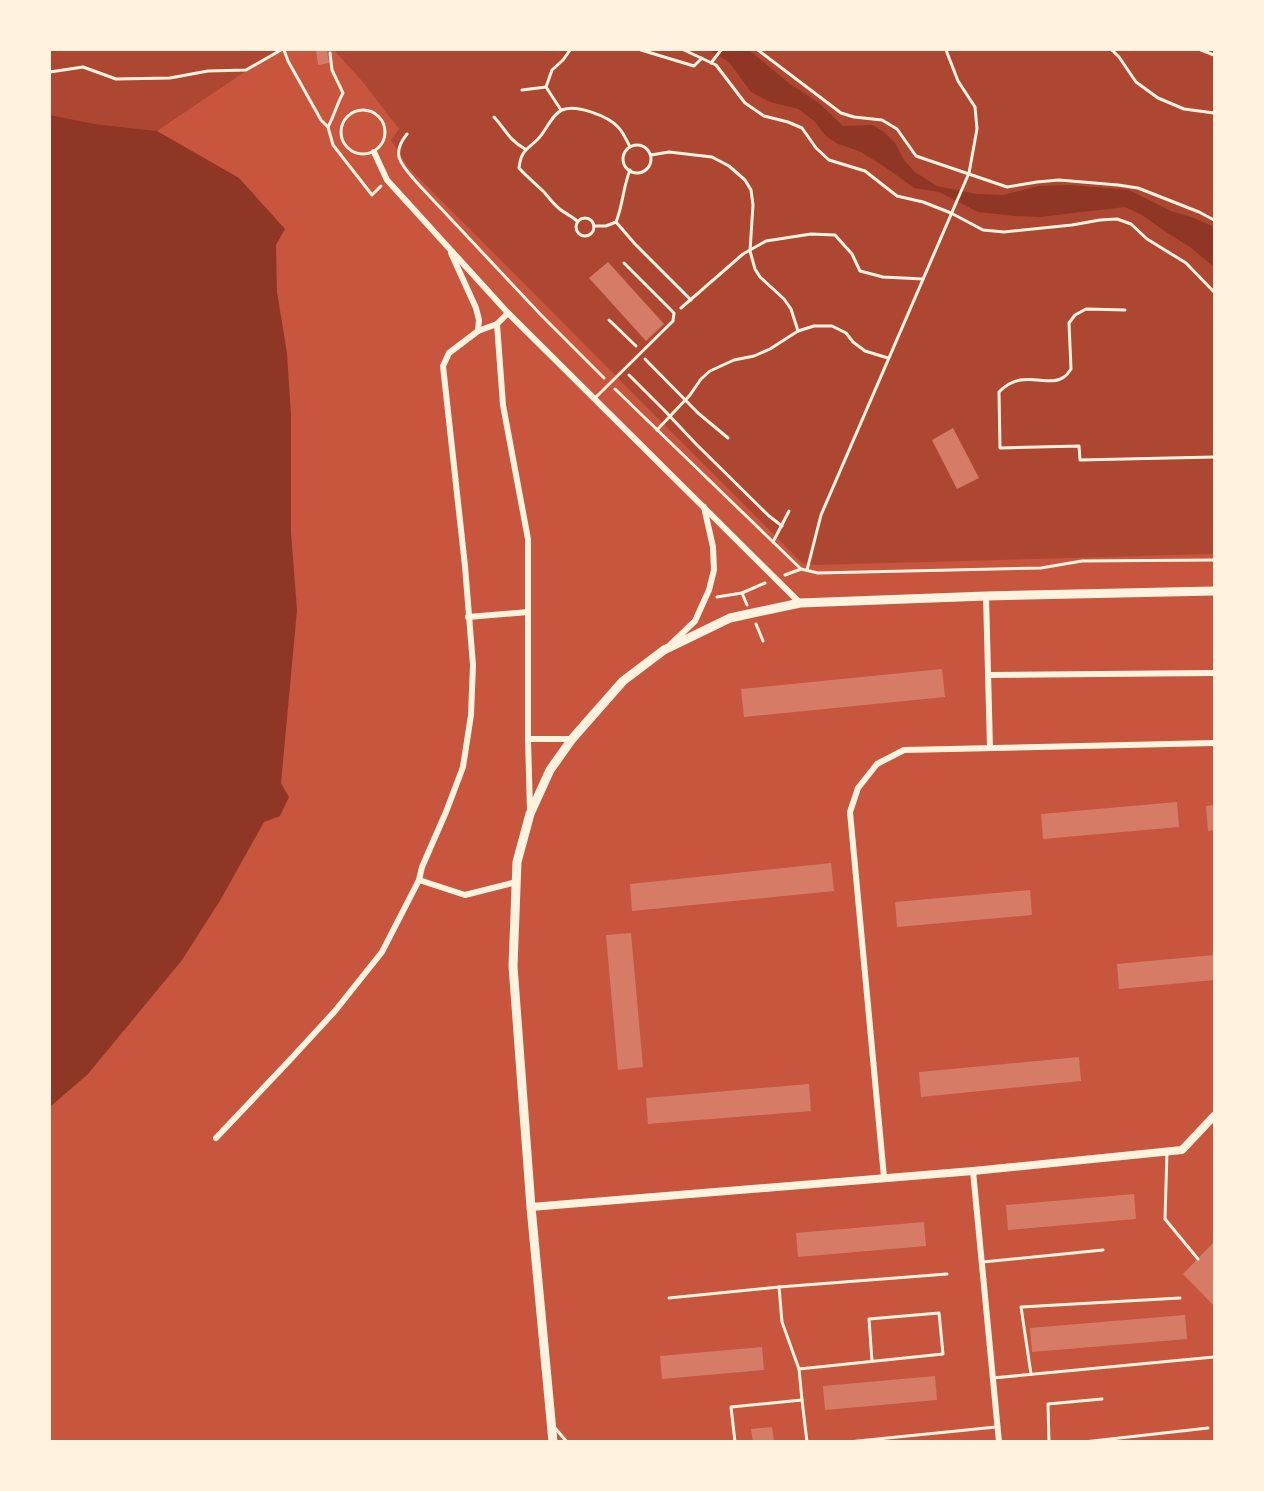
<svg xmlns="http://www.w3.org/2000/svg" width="1264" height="1491" font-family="'Public Sans',sans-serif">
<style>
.green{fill:#ae4732}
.water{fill:#8f3625}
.building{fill:#d67c66}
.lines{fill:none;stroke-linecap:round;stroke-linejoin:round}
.path{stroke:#fff3e0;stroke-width:3}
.service{stroke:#fff3e0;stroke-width:3}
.minor{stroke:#fff3e0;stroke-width:6}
.tertiary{stroke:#fff3e0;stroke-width:8}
.secondary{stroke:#fff3e0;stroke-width:9}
</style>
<rect width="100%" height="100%" fill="#c8553d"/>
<g class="green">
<path d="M 50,50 L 277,50 L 157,131 L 95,124 L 50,115 Z"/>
<path d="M 334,50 L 1214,50 L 1214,554 L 816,565 L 802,563 L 408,167 L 391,140 L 399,129 L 362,81 Z"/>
</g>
<g class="water">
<path d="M 709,50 L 749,50 L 790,84 L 819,103 L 843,126 L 873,125 L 884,132 L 895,143 L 904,160 L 915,172 L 937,186 L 977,194 L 1003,195 L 1038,186 L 1070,185 L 1129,190 L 1171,211 L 1194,218 L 1212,226 L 1214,230 L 1214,267 L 1190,247 L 1166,232 L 1142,215 L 1125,207 L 1040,217 L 1014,216 L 978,212 L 939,192 L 914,188 L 885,167 L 859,151 L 838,144 L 826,136 L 814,121 L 798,109 L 770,102 L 751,92 L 729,62 Z"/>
<path d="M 50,115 L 95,124 L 157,131 L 239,178 L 285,229 L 276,245 L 277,292 L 287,353 L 291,416 L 291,533 L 297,610 L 281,783 L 289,797 L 280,816 L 264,822 L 221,899 L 182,960 L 88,1074 L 50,1107 Z"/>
</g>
<g class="building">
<path d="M 316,50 L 327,50 L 329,63 L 318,65 Z"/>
<path d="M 608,262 L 664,324 L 646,341 L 589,278 Z"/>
<path d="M 953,428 L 979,478 L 957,489 L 932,440 Z"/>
<path d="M 942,669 L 945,697 L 744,717 L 741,689 Z"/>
<path d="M 1177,802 L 1179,827 L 1043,839 L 1041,814 Z"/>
<path d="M 1214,805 L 1214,830 L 1208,831 L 1206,806 Z"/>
<path d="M 831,863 L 834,891 L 632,911 L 630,884 Z"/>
<path d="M 1030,890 L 1032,915 L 897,927 L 895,902 Z"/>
<path d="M 631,933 L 643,1067 L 618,1070 L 606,935 Z"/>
<path d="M 1214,955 L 1214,980 L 1119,989 L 1117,964 Z"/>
<path d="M 1079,1057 L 1081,1081 L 921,1097 L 919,1072 Z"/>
<path d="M 809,1084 L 811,1111 L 648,1124 L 646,1098 Z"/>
<path d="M 1134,1194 L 1136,1219 L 1008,1230 L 1006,1205 Z"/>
<path d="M 924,1222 L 926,1246 L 798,1257 L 796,1233 Z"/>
<path d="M 1214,1242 L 1214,1306 L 1183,1274 Z"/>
<path d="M 1185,1315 L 1187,1339 L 1032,1352 L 1030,1328 Z"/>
<path d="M 762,1347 L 764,1370 L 662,1379 L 660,1356 Z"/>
<path d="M 935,1376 L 937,1400 L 825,1410 L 823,1386 Z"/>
<path d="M 772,1427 L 774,1442 L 753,1442 L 751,1429 Z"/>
</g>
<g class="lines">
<g class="path">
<path d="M 284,50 L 288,61 L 321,120 L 328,127 L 333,145 L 372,195 L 381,186"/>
<path d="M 641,50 L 694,66 L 702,58"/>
<path d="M 684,50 L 716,65 L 745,103 L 764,116 L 788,122 L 802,128 L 816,148 L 829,160 L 865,171 L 897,196 L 923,202 L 951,213 L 983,230 L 1004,232 L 1072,225 L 1100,220 L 1117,219 L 1131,224 L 1147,239 L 1186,263 L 1214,292"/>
<path d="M 758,50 L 841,113 L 854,117 L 882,120 L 897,129 L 916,156 L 1007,187 L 1037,182 L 1059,180 L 1118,185 L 1138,188 L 1199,212 L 1214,220"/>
<path d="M 1112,50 L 1119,57 L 1136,82 L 1158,98 L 1184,109 L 1214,113"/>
<path d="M 1201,50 L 1214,55"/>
<path d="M 711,63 L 721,50"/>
<path d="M 50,72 L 83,67 L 116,79 L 170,78 L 208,71 L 246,70 L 281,50"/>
<path d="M 522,90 L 546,87"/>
<path d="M 561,110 L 546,87 L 552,70 L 563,60 L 570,50"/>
<path d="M 494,117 C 506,130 508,139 525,149"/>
<path d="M 328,127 C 334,116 337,104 343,93 L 332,70 L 330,53"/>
<path d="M 407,134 C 389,156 403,166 419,185 L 541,315 L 604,378"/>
<circle cx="637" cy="159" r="14"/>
<path d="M 651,155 L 669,152 L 712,157 L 729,166 L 745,180 L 751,190 L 753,205 L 750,251 L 755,269 L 760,277 L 784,299 L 791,309 L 798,331"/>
<path d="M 630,170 C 623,187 623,205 616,222 L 635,244 L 691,300"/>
<circle cx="585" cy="227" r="9"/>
<path d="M 577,221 C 572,216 566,214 561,210 C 554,205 550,199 544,192 C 536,184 527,177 519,168 C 521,150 527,150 538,139 C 546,131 552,114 562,110 C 576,104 608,116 618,127 C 623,132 627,141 630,147"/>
<path d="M 594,226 L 606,226 L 616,222"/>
<path d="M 681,308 L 743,254 L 766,241 L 811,234 L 835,235 L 852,254 L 860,271 L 883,277 L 923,279"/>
<path d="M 1125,310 L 1086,309 L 1075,315 L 1069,323 L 1071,369 C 1069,372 1067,375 1064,377 C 1048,389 1023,367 999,392 L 1000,448 L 1079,446 L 1080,460 L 1214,457"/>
<path d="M 609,320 L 636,346"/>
<path d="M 645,359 L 698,413 L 728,438"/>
<path d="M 629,375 L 664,410 L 696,444 L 769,516 L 782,526"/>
<path d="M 615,389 L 801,569 L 818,573 L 1041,568 L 1082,561 L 1214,560"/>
<path d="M 657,430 L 690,395 L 701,379 L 710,371 L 734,360 L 754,356 L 770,349 L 798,331 L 814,326 L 832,326 L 846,333 L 853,342 L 865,351 L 888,358"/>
<path d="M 773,542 L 789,511"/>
<path d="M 807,570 L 821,515 L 969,173 L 977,129 L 975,107 L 958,81 L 946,50"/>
<path d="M 785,575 L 801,569"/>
<path d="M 742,593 L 747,605"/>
<path d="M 717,597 L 742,593 L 765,583"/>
<path d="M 756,624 L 763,641"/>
</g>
<g class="service">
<circle cx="363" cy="132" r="22"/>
<path d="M 595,398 L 673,321 L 674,313 L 624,263"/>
<path d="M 1167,1152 L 1165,1219 L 1198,1259"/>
<path d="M 983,1262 L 1103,1250"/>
<path d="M 669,1298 L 779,1287"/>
<path d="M 799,1369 L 782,1322 L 779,1287 L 947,1274"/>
<path d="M 1031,1374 L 1021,1307 L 1180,1298"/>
<path d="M 993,1378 L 1214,1357"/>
<path d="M 802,1400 L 799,1369 L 943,1354 L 939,1313 L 869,1319 L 872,1361"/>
<path d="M 555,1428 L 567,1442"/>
<path d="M 735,1442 L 731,1407 L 802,1400 L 807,1442"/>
<path d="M 848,1442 L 996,1427"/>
<path d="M 1049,1442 L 1048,1404 L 1102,1399"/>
<path d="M 1084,1442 L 1208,1428"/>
</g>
<g class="minor">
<path d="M 374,152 L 387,180 L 508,313 L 800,603"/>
<path d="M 451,253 L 476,308 L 479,320 L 478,331"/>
<path d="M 508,313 L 497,324 L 503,405 L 528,539 L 528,739"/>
<path d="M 986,596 L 990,748"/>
<path d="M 468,617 L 528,612"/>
<path d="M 671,644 L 695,621 L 709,590 L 714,570 L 713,547 L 704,507"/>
<path d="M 988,675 L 1214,673"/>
<path d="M 530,811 L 528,739 L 572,739"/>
<path d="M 419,880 L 465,895 L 516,882"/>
<path d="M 216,1138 L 288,1062 L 335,1011 L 382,952 L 419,880 L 422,867 L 446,812 L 463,767 L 471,715 L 473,665 L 465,566 L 443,366 L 449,353 L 478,331 L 497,324"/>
<path d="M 973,1171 L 999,1442"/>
<path d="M 884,1177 L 850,812 L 858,788 L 877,764 L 904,750 L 1214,743"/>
</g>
<path class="tertiary" d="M 531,1207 L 973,1171 L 1182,1150 L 1214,1116"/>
<path class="secondary" d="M 553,1442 L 531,1207 L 513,966 L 517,862 L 530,814 L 550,770 L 572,739 L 623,681 L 664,650 L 730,618 L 800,603 L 986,596 L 1214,591"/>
</g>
<rect width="1264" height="1491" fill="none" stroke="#fff3e0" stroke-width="102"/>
</svg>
